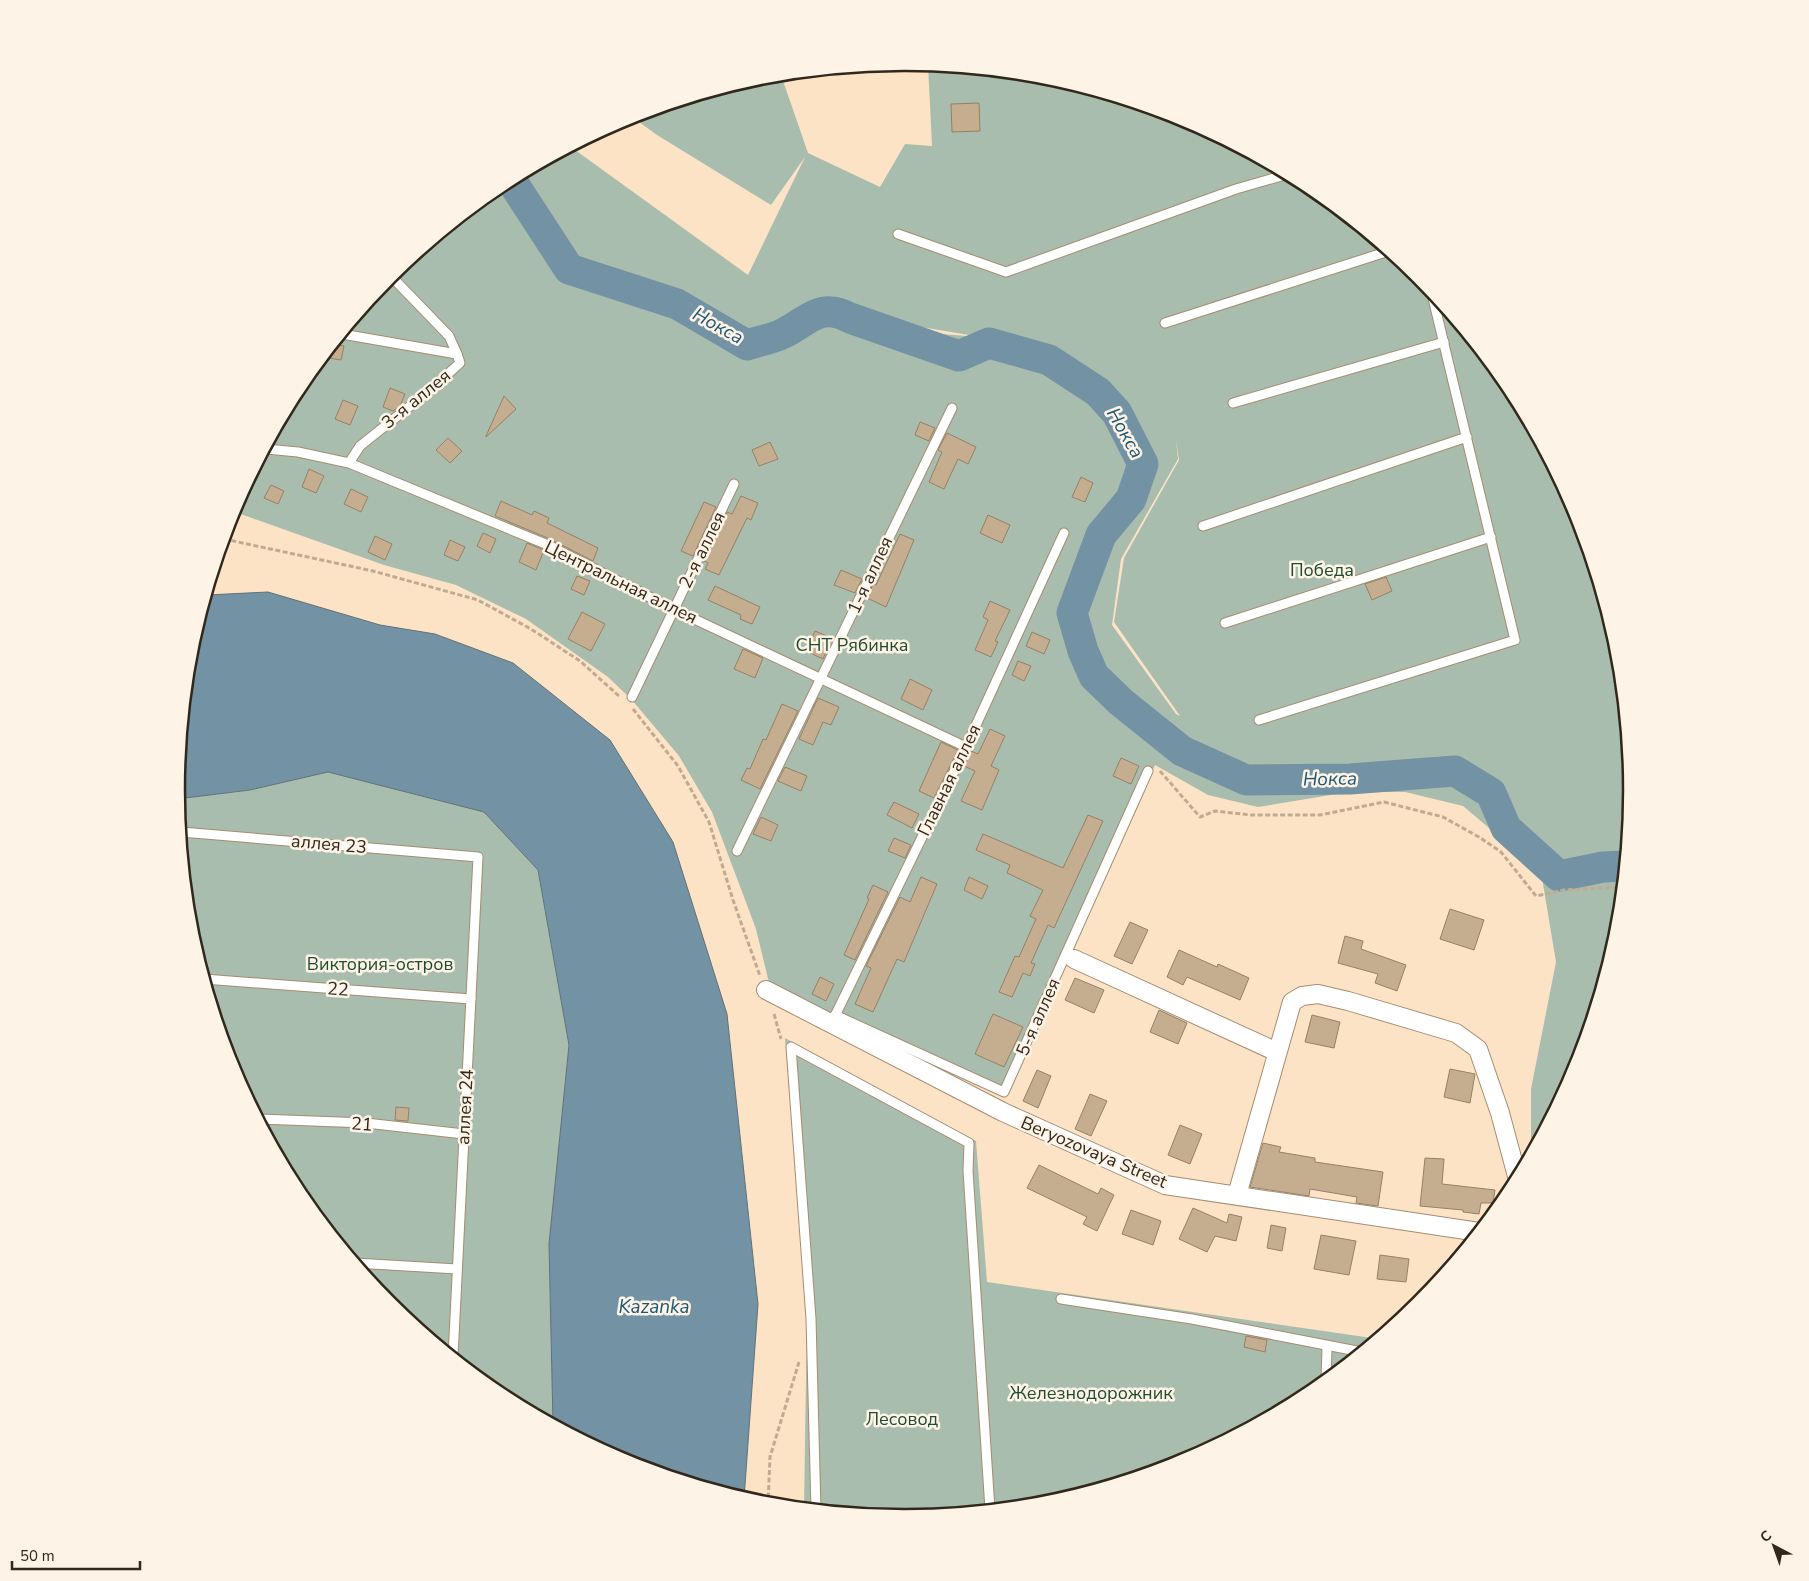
<svg xmlns="http://www.w3.org/2000/svg" width="1809" height="1581" font-family="'Nunito Sans',sans-serif">
<style>
.green{fill:#a9bdae;fill-rule:evenodd}
.water{fill:#7392a3;stroke:#5f727a}
.lines{fill:none;stroke-linecap:round;stroke-linejoin:round}
.river{stroke:#7392a3;stroke-width:31}
.building{fill:#c5ad90;stroke:#978064}
.lane-casing{stroke:#a58d71;stroke-width:11}
.street-casing{stroke:#a58d71;stroke-width:20}
.path{stroke:#c0ab92;stroke-width:3;stroke-dasharray:5 2.5;stroke-linecap:butt}
.lane{stroke:#fff;stroke-width:9}
.street{stroke:#fff;stroke-width:18}
.labels{text-anchor:middle;dominant-baseline:central;stroke-width:5;stroke-linejoin:round;paint-order:stroke}
.street-label{font-size:18px;fill:#31281c;stroke:#fdf3e7}
.park-label{font-size:18px;fill:#1d4c2e;stroke:#fdf3e7}
.water-label{font-size:19px;font-style:italic;fill:#1d5772;stroke:#fdf3e7}
.rim{fill:none;stroke:#31281c;stroke-width:2.5}
</style>
<rect width="100%" height="100%" fill="#fde3c5"/>
<g class="green">
<path d="M 928,65 L 1047,77 L 1183,118 L 1309,185 L 1419,276 L 1510,386 L 1577,512 L 1619,649 L 1632,791 L 1618,933 L 1577,1069 L 1531,1155 L 1531,1089 L 1556,962 L 1541,872 L 1463,806 L 1405,792 L 1349,792 L 1258,807 L 1208,795 L 1155,765 L 1006,1097 L 770,987 L 756,929 L 712,812 L 679,756 L 632,700 L 608,677 L 526,619 L 456,585 L 384,565 L 232,511 L 299,386 L 390,276 L 500,185 L 571,147 L 748,275 L 805,157 L 771,205 L 657,135 L 631,116 L 763,76 L 781,75 L 808,153 L 880,187 L 905,144 L 932,146 ZM 818,299 L 909,325 L 981,337 L 913,332 ZM 1176,440 L 1179,460 L 1124,558 L 1114,622 L 1180,716 L 1176,714 L 1112,625 L 1121,559 L 1178,459 Z"/>
<path d="M 328,772 L 484,812 L 538,870 L 569,1045 L 549,1244 L 553,1424 L 500,1396 L 390,1305 L 299,1195 L 232,1069 L 190,932 L 177,799 L 250,790 Z"/>
<path d="M 785,1038 L 976,1141 L 987,1282 L 1379,1339 L 1309,1396 L 1183,1463 L 1046,1505 L 904,1518 L 804,1509 L 807,1311 Z"/>
</g>
<path class="water" d="M 268,592 L 380,625 L 435,634 L 513,663 L 610,740 L 673,842 L 727,1014 L 758,1304 L 744,1499 L 626,1463 L 553,1424 L 549,1244 L 569,1045 L 538,870 L 484,812 L 328,772 L 250,790 L 177,799 L 191,648 L 207,595 Z"/>
<g class="lines">
<path class="river" d="M 509,180 L 513,183 L 569,269 L 677,304 L 747,345 C 759,341 772,339 782,334 C 808,322 819,301 850,318 L 959,356 L 989,343 L 1049,360 L 1098,392 L 1117,413 L 1143,464 L 1131,499 L 1101,535 L 1072,613 L 1083,651 L 1094,676 L 1121,702 L 1182,751 L 1246,780 L 1350,779 L 1455,771 L 1491,793 L 1506,828 L 1559,876 L 1603,867 L 1625,866"/>
</g>
<g class="building">
<path d="M 979,103 L 980,131 L 952,132 L 951,104 Z"/>
<path d="M 334,344 L 344,346 L 341,360 L 323,357 Z"/>
<path d="M 390,388 L 405,394 L 400,406 L 393,411 L 383,407 Z"/>
<path d="M 504,396 L 516,409 L 486,437 L 486,436 Z"/>
<path d="M 343,400 L 358,406 L 350,425 L 335,419 Z"/>
<path d="M 920,422 L 935,428 L 929,441 L 915,435 Z"/>
<path d="M 947,433 L 976,447 L 968,464 L 958,459 L 944,489 L 929,482 L 942,452 L 938,450 Z"/>
<path d="M 448,438 L 462,451 L 450,463 L 436,450 Z"/>
<path d="M 770,442 L 778,459 L 759,466 L 752,450 Z"/>
<path d="M 309,469 L 324,476 L 316,493 L 302,487 Z"/>
<path d="M 1081,477 L 1093,483 L 1085,502 L 1072,497 Z"/>
<path d="M 271,485 L 284,491 L 278,504 L 264,498 Z"/>
<path d="M 351,489 L 368,497 L 361,512 L 344,504 Z"/>
<path d="M 741,496 L 758,503 L 751,520 L 747,518 L 719,575 L 705,569 L 708,563 L 704,561 L 727,512 L 732,514 Z"/>
<path d="M 501,501 L 532,515 L 534,511 L 549,518 L 547,523 L 598,548 L 593,561 L 550,539 L 495,516 Z"/>
<path d="M 704,502 L 716,507 L 693,556 L 681,551 Z"/>
<path d="M 988,515 L 1010,525 L 1002,543 L 980,533 Z"/>
<path d="M 483,533 L 496,539 L 490,553 L 477,546 Z"/>
<path d="M 900,534 L 914,540 L 886,607 L 867,598 L 873,584 L 876,585 Z"/>
<path d="M 375,536 L 392,544 L 385,560 L 368,552 Z"/>
<path d="M 450,540 L 465,547 L 458,561 L 444,555 Z"/>
<path d="M 527,543 L 544,550 L 536,570 L 519,562 Z"/>
<path d="M 841,570 L 862,579 L 855,593 L 834,585 Z"/>
<path d="M 577,576 L 590,581 L 584,595 L 571,589 Z"/>
<path d="M 1386,577 L 1392,591 L 1372,600 L 1365,584 Z"/>
<path d="M 715,586 L 760,607 L 752,624 L 740,619 L 741,615 L 708,600 Z"/>
<path d="M 990,601 L 1010,610 L 995,641 L 998,642 L 991,657 L 975,650 L 988,620 L 983,617 Z"/>
<path d="M 582,612 L 605,624 L 591,651 L 568,639 Z"/>
<path d="M 815,631 L 832,638 L 823,659 L 806,651 Z"/>
<path d="M 1032,632 L 1050,640 L 1044,654 L 1026,646 Z"/>
<path d="M 743,649 L 763,658 L 755,678 L 734,669 Z"/>
<path d="M 1018,661 L 1031,666 L 1024,681 L 1012,675 Z"/>
<path d="M 910,679 L 932,690 L 923,710 L 901,699 Z"/>
<path d="M 818,698 L 839,707 L 831,725 L 823,722 L 813,745 L 799,739 Z"/>
<path d="M 782,704 L 798,711 L 760,789 L 741,780 L 747,768 L 750,769 L 763,739 L 766,740 Z"/>
<path d="M 990,729 L 1005,736 L 991,766 L 999,770 L 982,810 L 961,801 L 975,771 L 964,766 L 971,751 L 978,754 Z"/>
<path d="M 941,742 L 958,750 L 934,798 L 919,791 Z"/>
<path d="M 1121,758 L 1139,766 L 1131,784 L 1113,776 Z"/>
<path d="M 785,767 L 807,776 L 801,791 L 778,781 Z"/>
<path d="M 894,802 L 919,814 L 912,828 L 887,815 Z"/>
<path d="M 1088,815 L 1103,821 L 1054,928 L 1048,925 L 1031,963 L 1035,964 L 1030,976 L 1023,973 L 1012,997 L 999,992 L 1015,956 L 1019,957 L 1036,919 L 1030,916 L 1043,890 L 1007,873 L 1010,865 L 976,850 L 983,834 L 1063,868 Z"/>
<path d="M 761,817 L 778,825 L 771,841 L 753,834 Z"/>
<path d="M 894,838 L 911,845 L 905,858 L 888,851 Z"/>
<path d="M 921,877 L 937,884 L 904,962 L 897,959 L 873,1012 L 855,1004 L 871,968 L 866,966 L 900,897 L 910,902 Z"/>
<path d="M 969,877 L 988,886 L 982,899 L 964,890 Z"/>
<path d="M 873,885 L 888,892 L 855,960 L 844,955 L 869,899 L 867,898 Z"/>
<path d="M 1450,909 L 1484,920 L 1474,950 L 1440,939 Z"/>
<path d="M 1130,922 L 1148,930 L 1132,964 L 1114,956 Z"/>
<path d="M 1345,936 L 1363,941 L 1361,949 L 1406,965 L 1397,991 L 1375,983 L 1378,974 L 1338,963 Z"/>
<path d="M 1179,950 L 1217,967 L 1218,964 L 1249,978 L 1240,1000 L 1187,977 L 1183,985 L 1167,977 Z"/>
<path d="M 820,977 L 834,984 L 826,1001 L 812,994 Z"/>
<path d="M 1075,978 L 1104,990 L 1094,1013 L 1065,1000 Z"/>
<path d="M 1159,1010 L 1187,1023 L 1178,1044 L 1150,1032 Z"/>
<path d="M 993,1014 L 1023,1027 L 1004,1067 L 975,1054 Z"/>
<path d="M 1312,1015 L 1340,1022 L 1334,1048 L 1305,1042 Z"/>
<path d="M 1450,1069 L 1475,1074 L 1470,1103 L 1444,1097 Z"/>
<path d="M 1037,1070 L 1051,1076 L 1038,1108 L 1023,1101 Z"/>
<path d="M 1090,1094 L 1107,1101 L 1091,1136 L 1075,1129 Z"/>
<path d="M 396,1107 L 409,1108 L 408,1121 L 395,1120 Z"/>
<path d="M 1180,1125 L 1202,1134 L 1190,1164 L 1168,1155 Z"/>
<path d="M 1263,1143 L 1281,1147 L 1279,1152 L 1315,1158 L 1315,1162 L 1383,1172 L 1378,1206 L 1356,1203 L 1357,1197 L 1310,1189 L 1309,1196 L 1250,1187 Z"/>
<path d="M 1425,1158 L 1444,1159 L 1442,1184 L 1495,1190 L 1493,1203 L 1481,1203 L 1479,1214 L 1463,1212 L 1463,1210 L 1420,1206 Z"/>
<path d="M 1039,1165 L 1098,1194 L 1101,1188 L 1114,1195 L 1097,1231 L 1083,1224 L 1087,1217 L 1027,1188 Z"/>
<path d="M 1193,1208 L 1227,1223 L 1229,1214 L 1242,1217 L 1236,1241 L 1215,1236 L 1207,1252 L 1179,1239 Z"/>
<path d="M 1131,1210 L 1161,1221 L 1153,1245 L 1122,1234 Z"/>
<path d="M 1271,1225 L 1286,1228 L 1282,1251 L 1267,1248 Z"/>
<path d="M 1321,1235 L 1356,1241 L 1349,1275 L 1314,1269 Z"/>
<path d="M 1380,1255 L 1409,1259 L 1406,1282 L 1377,1279 Z"/>
<path d="M 1246,1336 L 1267,1340 L 1265,1352 L 1244,1347 Z"/>
</g>
<g class="lines">
<defs>
<g id="lane">
<path d="M 898,234 L 1006,272 L 1236,189 L 1288,174"/>
<path d="M 390,275 L 449,336 L 457,354"/>
<path d="M 1165,323 L 1389,251"/>
<path d="M 342,334 L 457,354 L 460,363 L 429,391 L 360,446 L 349,463"/>
<path d="M 1233,403 L 1444,342"/>
<path d="M 266,449 L 298,452 L 349,463 L 548,545 L 673,609 L 966,747"/>
<path d="M 1203,526 L 1467,437"/>
<path d="M 1225,623 L 1491,537"/>
<path d="M 632,697 L 734,484"/>
<path d="M 1259,720 L 1515,640 L 1431,290"/>
<path d="M 181,832 L 478,857 L 453,1357"/>
<path d="M 737,851 L 952,408"/>
<path d="M 204,979 L 471,999"/>
<path d="M 835,1015 L 1004,1092 L 1148,771"/>
<path d="M 831,1024 L 966,747 L 1064,533"/>
<path d="M 259,1119 L 366,1123 L 464,1134"/>
<path d="M 355,1263 L 457,1269"/>
<path d="M 1061,1299 L 1192,1319 L 1362,1352"/>
<path d="M 1326,1382 L 1327,1347"/>
<path d="M 816,1510 L 811,1319 L 791,1047 L 969,1143 L 968,1171 L 990,1510"/>
</g>
<g id="street">
<path d="M 1074,959 L 1277,1052"/>
<path d="M 766,990 L 1003,1112 L 1165,1185 L 1479,1232"/>
<path d="M 1237,1195 L 1292,1002 L 1302,996 L 1318,994 L 1348,1001 L 1456,1033 L 1478,1049 L 1500,1113 L 1518,1180"/>
</g>
</defs>
<use href="#lane" class="lane-casing"/>
<use href="#street" class="street-casing"/>
<g class="path">
<path d="M 224,539 L 373,571 L 478,600 L 531,629 L 580,661 L 619,696"/>
<path d="M 633,709 L 678,766 L 709,822 L 733,900 L 760,976"/>
<path d="M 1160,771 L 1200,817 L 1215,811 L 1251,815 L 1320,815 L 1384,802 L 1443,817 L 1479,837 L 1501,852 L 1536,896 L 1564,890 L 1623,887"/>
<path d="M 774,1014 L 781,1039"/>
<path d="M 768,1505 L 770,1457 L 799,1362"/>
</g>
<use href="#lane" class="lane"/>
<use href="#street" class="street"/>
</g>
<g class="labels">
<g class="street-label">
<text transform="translate(416 399) rotate(-39)">3-я аллея</text>
<text transform="translate(702 550) rotate(-64)">2-я аллея</text>
<text transform="translate(870 575) rotate(-65)">1-я аллея</text>
<text transform="translate(621 582) rotate(26)">Центральная аллея</text>
<text transform="translate(949 780) rotate(-64)">Главная аллея</text>
<text transform="translate(329 844) rotate(5)">аллея 23</text>
<text transform="translate(338 989) rotate(4)">22</text>
<text transform="translate(1038 1017) rotate(-66)">5-я аллея</text>
<text transform="translate(465 1107) rotate(-87)">аллея 24</text>
<text transform="translate(362 1124) rotate(4)">21</text>
<text transform="translate(1094 1152) rotate(23)">Beryozovaya Street</text>
</g>
<g class="park-label">
<text x="1322" y="570">Победа</text>
<text x="852" y="645">СНТ Рябинка</text>
<text x="380" y="964">Виктория-остров</text>
<text x="1091" y="1393">Железнодорожник</text>
<text x="902" y="1419">Лесовод</text>
</g>
<g class="water-label">
<text transform="translate(718 326) rotate(29)">Нокса</text>
<text transform="translate(1125 433) rotate(60)">Нокса</text>
<text transform="translate(1330 779) rotate(-1)">Нокса</text>
<text x="654" y="1307">Kazanka</text>
</g>
</g>
<path d="M0 0H1809V1581H0ZM185 790a719 719 0 1 1 1438 0a719 719 0 1 1-1438 0Z" fill="#fdf3e7" fill-rule="evenodd"/>
<path class="rim" d="M185 790a719 719 0 1 1 1438 0a719 719 0 1 1-1438 0Z"/>
<g transform="translate(1774 1546) rotate(319)" stroke="#fdf3e7" stroke-width="4" paint-order="stroke">
<path d="M0-4L9 19L0 12L-9 19Z" fill="#31281c"/>
<text y="-8" font-size="14" font-weight="bold" text-anchor="middle" fill="#31281c">С</text>
</g>
<path d="M12 1561v8h128v-8" fill="none" stroke="#31281c" stroke-width="2.5"/>
<text x="20" y="1561" font-size="15" fill="#31281c" stroke="#fdf3e7" stroke-width="4" paint-order="stroke">50 m</text>
</svg>
